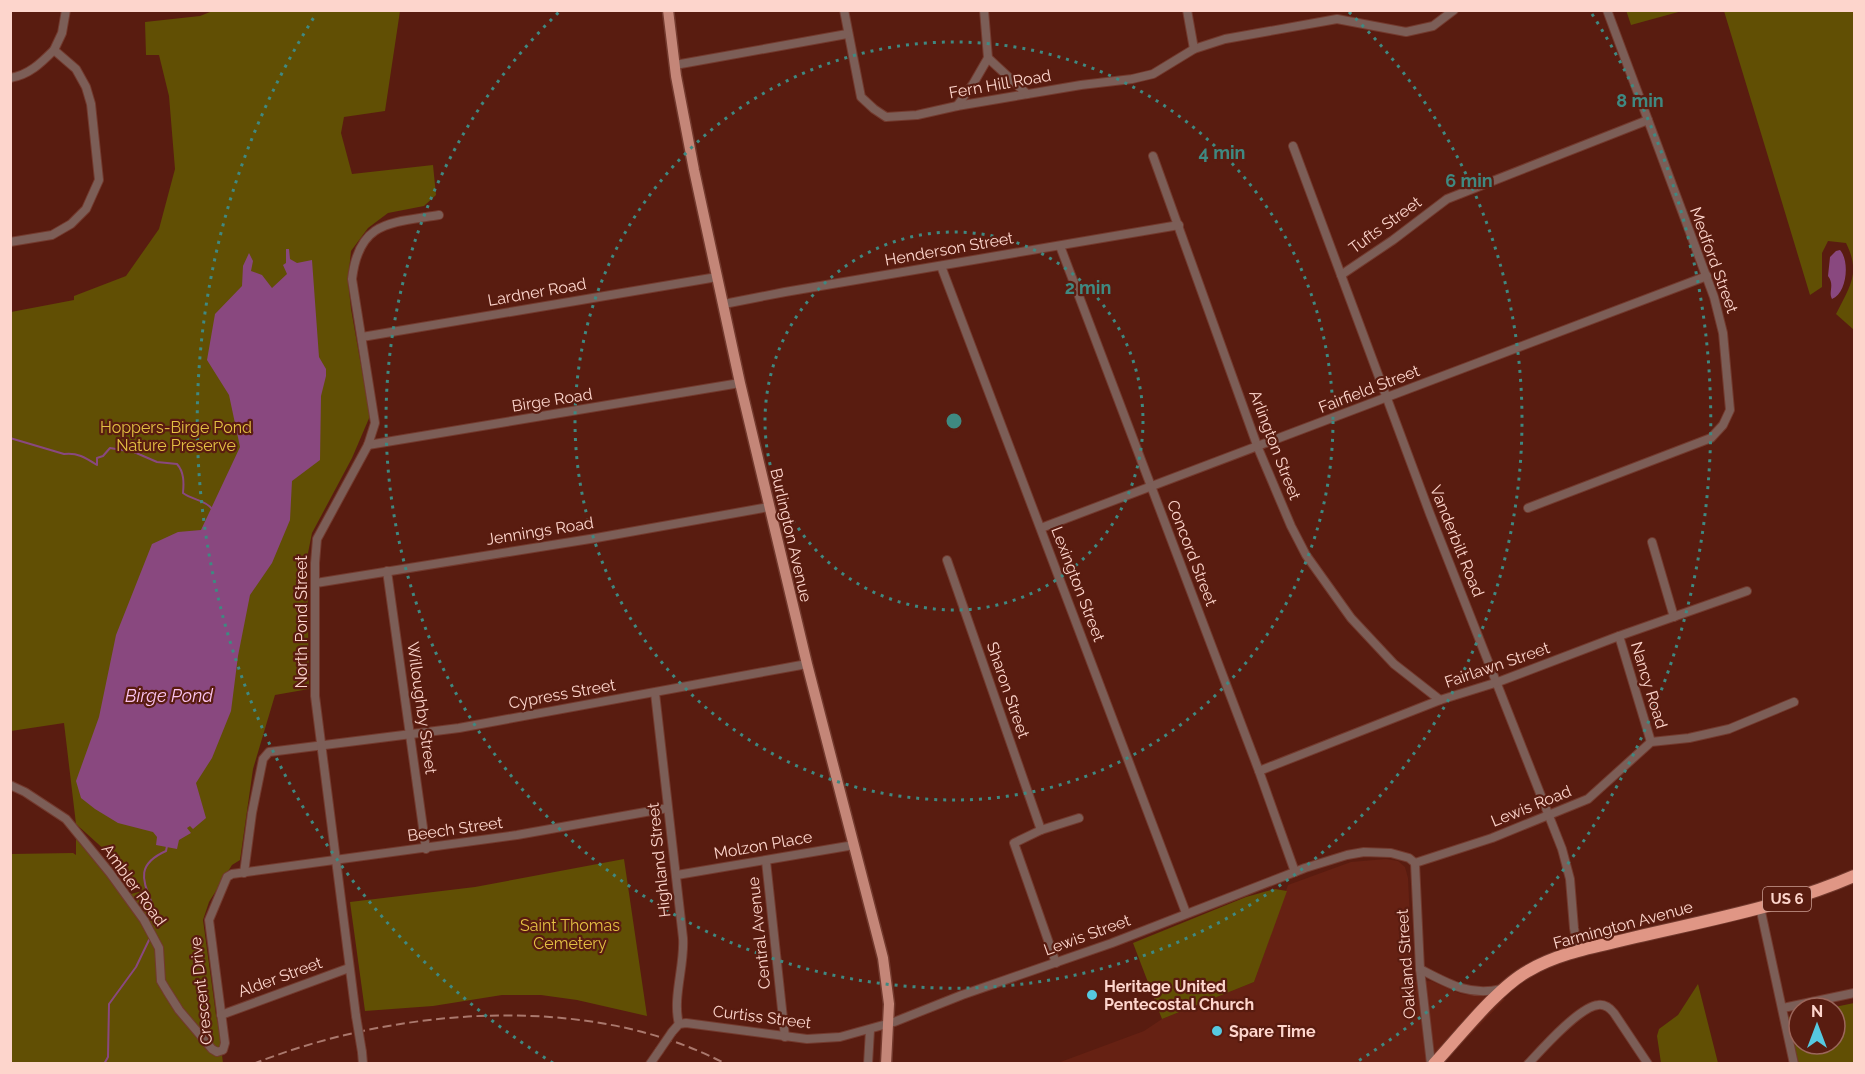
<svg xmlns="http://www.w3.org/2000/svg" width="1865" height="1074" font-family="Raleway,sans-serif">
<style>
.built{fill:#662113}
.green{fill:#614f04}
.water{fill:#89487f}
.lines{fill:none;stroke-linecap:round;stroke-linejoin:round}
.stream{stroke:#89487f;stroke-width:2}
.minor-casing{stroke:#733a2e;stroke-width:10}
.major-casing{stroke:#733a2e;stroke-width:13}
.highway-casing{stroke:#733a2e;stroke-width:14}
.minor{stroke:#7c5e57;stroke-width:8}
.major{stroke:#c48678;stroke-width:10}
.highway{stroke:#e09685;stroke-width:12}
.rail{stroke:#aa786d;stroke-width:2;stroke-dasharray:9 4.5;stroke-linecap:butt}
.minor-bridge-casing{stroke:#733a2e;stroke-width:10;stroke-linecap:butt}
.minor-bridge{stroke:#7c5e57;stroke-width:8}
.ring{fill:none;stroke:#3f8981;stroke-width:3;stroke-dasharray:3 6}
.poi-dot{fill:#56c9e0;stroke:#591c10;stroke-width:2}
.labels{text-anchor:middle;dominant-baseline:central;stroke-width:4.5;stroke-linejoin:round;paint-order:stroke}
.shield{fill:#591c10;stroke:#cc9e94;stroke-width:1.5}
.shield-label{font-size:15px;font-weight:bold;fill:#fdd5cc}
.street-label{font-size:16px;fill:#fdd5cc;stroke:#591c10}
.park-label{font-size:16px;fill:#e3c043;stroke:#591c10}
.poi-label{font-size:16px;font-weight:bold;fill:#fdd5cc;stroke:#591c10;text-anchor:start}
.water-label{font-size:18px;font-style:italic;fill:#fcc4f2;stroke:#591c10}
.centre{fill:#3f8981;stroke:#591c10;stroke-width:3}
.ring-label{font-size:18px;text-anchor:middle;font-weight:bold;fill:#3f8981;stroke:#591c10;stroke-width:4.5;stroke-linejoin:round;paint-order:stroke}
</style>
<rect width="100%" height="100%" fill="#591c10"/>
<path class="built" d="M 1386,859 L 1398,861 L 1405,867 L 1408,878 L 1413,982 L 1431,981 L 1461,994 L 1505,999 L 1443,1063 L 1055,1064 L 1144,1031 L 1162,1019 L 1254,982 L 1288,885 L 1351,862 Z"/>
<g class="green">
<path d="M 215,10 L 400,11 L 385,111 L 344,117 L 341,133 L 352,174 L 433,165 L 436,195 L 424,206 L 388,213 L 368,228 L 351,251 L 348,280 L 351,309 L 370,416 L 352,458 L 312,533 L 307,558 L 309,689 L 275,695 L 253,769 L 240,860 L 232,865 L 209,902 L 203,920 L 216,1015 L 222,1041 L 220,1039 L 223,1063 L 11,1063 L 11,854 L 73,853 L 76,855 L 76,834 L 131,894 L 142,891 L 128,871 L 76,824 L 64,723 L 11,731 L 11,312 L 74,300 L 74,296 L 126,276 L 159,229 L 175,169 L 169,96 L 159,55 L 146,55 L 145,22 L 200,16 Z"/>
<path d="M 1626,10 L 1682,10 L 1682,11 L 1631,25 Z"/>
<path d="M 1724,11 L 1854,11 L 1854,330 L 1836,314 C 1850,286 1861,273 1846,243 L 1828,241 L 1822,253 L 1822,287 L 1810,295 Z"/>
<path d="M 624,859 L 647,1016 L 577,1000 L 541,995 L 502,995 L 433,1006 L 365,1011 L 350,902 L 475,887 Z"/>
<path d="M 1275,889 L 1287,891 L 1254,982 L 1162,1019 L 1133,943 L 1246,897 Z"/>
<path d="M 1698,984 L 1718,1063 L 1661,1063 L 1657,1036 L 1659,1029 L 1678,1015 Z"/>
<path d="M 1854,1003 L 1854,1063 L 1798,1063 L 1788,1017 L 1799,1015 L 1799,1044 L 1835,1044 L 1835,1008 L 1830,1008 Z"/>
</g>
<g class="water">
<path d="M 286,249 L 289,249 L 290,259 L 297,263 L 312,260 L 319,357 L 326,369 L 326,376 L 321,396 L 320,460 L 292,481 L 290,520 L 272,563 L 250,595 L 238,656 L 231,711 L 212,758 L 196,783 L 206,818 L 193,829 L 190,826 L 187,828 L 191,833 L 179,840 L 177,849 L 156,845 L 157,837 L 153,832 L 118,823 L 95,809 L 81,798 L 76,781 L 99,717 L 116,635 L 152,544 L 178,532 L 201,530 L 240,447 L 229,395 L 207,360 L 215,314 L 242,286 L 243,266 L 249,253 L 253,261 L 251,271 L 262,275 L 272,288 L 287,274 L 283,265 L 286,263 Z"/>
<path d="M 1840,250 C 1850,261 1847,293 1832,299 C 1828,292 1835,285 1828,276 L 1830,257 L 1836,251 Z"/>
</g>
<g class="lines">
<g class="stream">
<path d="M 10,438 L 64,454 C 77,452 86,458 97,465 L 97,458 L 103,456 L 110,448 L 134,452 L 157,462 L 177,464 C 184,472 184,482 183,493 C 192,500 206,500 212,509"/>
<path d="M 157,925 C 156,895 123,870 166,851 L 167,846"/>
<path d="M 104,1064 L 108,1057 L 109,1004 L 136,967 L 149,940"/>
</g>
<defs>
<g id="minor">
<path d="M 844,10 L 861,97 L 874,109 L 886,117 L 917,115 L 957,106 L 1081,85 L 1132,79 L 1153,74 L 1194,49 L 1225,39 L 1337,19 L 1406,32 L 1433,26 L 1454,10"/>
<path d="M 984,10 L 988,58 L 1027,94"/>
<path d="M 1187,10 L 1194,49"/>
<path d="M 54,50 L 62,33 L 66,10"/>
<path d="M 675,65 L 847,34"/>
<path d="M 10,78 C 29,75 41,63 54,50 L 76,69 L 86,87 L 91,104 L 99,180 L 86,209 L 71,224 L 52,235 L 10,242"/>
<path d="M 957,106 L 973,84 L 988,58"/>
<path d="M 1293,146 L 1430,514 L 1562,849 L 1570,879 L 1574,928 L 1578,951"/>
<path d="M 1153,156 L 1258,448 L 1291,526 L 1306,555 L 1351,618 L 1394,664 L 1440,700"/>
<path d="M 1060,246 L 1259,771 L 1295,872"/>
<path d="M 941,266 L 1186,913"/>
<path d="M 1341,275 L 1393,240 L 1447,199 L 1648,120"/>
<path d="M 724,304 L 785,292 L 1179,225"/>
<path d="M 362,337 L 717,277"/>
<path d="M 368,445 L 740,383"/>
<path d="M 1528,508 L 1711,438 L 1723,425 L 1730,410 L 1723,333 L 1714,297 L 1607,10"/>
<path d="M 1041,528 L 1707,276"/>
<path d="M 1652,542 L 1674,617"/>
<path d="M 947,560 L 1041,830"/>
<path d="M 387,571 L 426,849"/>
<path d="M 316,583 L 596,538 L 769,507"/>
<path d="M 1619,636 L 1651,742"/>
<path d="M 655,693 L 683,938 C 685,965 672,998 679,1024"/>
<path d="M 1259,771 L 1440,700 L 1498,682 L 1619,636 L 1747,591"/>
<path d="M 10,785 L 25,792 L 66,819 L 110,873 L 144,920 L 159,948 L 161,981 L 167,991 L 179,1010 L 212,1049 L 217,1052 L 223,1050 L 225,1043 L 209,920 L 227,877 L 232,874 L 517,835 L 668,808"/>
<path d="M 766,861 L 785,1037"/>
<path d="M 1415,863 L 1492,838 L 1588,799 L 1651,742 L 1689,738 L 1729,729 L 1794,702"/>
<path d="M 1415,863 L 1420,969 L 1431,1064"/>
<path d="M 244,873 L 252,813 L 263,759 L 269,752 L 459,728 L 807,664"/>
<path d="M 677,875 L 854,845"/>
<path d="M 1760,907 L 1794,1064"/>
<path d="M 1056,963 L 1014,843 L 1041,830 L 1079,818"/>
<path d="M 1420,969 C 1447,983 1470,997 1501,989"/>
<path d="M 1783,1008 L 1854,993"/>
<path d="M 221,1015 L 349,968"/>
<path d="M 356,1016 L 315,696 L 315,563 L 317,539 L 368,445 L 375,423 L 352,279 C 359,221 389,223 439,215"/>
<path d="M 672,1032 L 679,1024 L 686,1023 L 807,1039 L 840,1037 L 894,1022 L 962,995 L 1112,943 L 1305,868 L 1347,855 L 1364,852 L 1391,853 L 1409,858 L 1415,863"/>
<path d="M 362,1052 L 363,1064"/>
<path d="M 650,1064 L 659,1051"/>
<path d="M 868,1064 L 870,1030"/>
<path d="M 1528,1064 C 1542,1049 1579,1007 1598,1005 C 1605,1004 1610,1008 1614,1013 L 1648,1064"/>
</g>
<path id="major" d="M 668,10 L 676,76 L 694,170 L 740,383 L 807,664 L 883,958 L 889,1004 L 886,1064"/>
<path id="highway" d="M 1434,1064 C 1459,1037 1497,988 1528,971 C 1560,952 1600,946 1636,937 C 1709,920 1785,906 1854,876"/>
</defs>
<use href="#minor" class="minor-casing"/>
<use href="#major" class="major-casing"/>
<use href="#highway" class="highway-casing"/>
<use href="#minor" class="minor"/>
<use href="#major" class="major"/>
<use href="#highway" class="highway"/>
<path class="rail" d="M 253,1064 C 394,1008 587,991 726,1064"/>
<defs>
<g id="minor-bridge">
<path d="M 356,1016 L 362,1052"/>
<path d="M 659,1051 L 672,1032"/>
</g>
</defs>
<use href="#minor-bridge" class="minor-bridge-casing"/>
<use href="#minor-bridge" class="minor-bridge"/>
</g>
<g class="ring">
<circle cx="954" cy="421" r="189"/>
<circle cx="954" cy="421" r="379"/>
<path d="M1349 12A568 568 0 1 1 559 12"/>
<path d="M553 1063A757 757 0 0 1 316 14M1592 14A757 757 0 0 1 1355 1063"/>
</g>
<g class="poi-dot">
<circle cx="1092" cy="995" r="6"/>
<circle cx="1217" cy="1031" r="6"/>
</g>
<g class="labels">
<rect class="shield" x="1763" y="887" width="48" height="24" rx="4.5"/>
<g class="shield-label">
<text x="1787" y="899">US 6</text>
</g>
<g class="street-label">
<text transform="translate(1000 84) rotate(-10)">Fern Hill Road</text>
<text transform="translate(1385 225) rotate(-36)">Tufts Street</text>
<text transform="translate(949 249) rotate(-10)">Henderson Street</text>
<text transform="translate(1714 260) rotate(70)">Medford Street</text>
<text transform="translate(537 292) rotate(-10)">Lardner Road</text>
<text transform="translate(1369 389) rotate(-21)">Fairfield Street</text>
<text transform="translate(552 400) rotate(-9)">Birge Road</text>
<text transform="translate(1275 445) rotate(69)">Arlington Street</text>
<text transform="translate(540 531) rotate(-9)">Jennings Road</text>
<text transform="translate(791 535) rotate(77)">Burlington Avenue</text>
<text transform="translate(1457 541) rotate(68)">Vanderbilt Road</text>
<text transform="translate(1192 553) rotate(69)">Concord Street</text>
<text transform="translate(1078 584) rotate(69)">Lexington Street</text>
<text transform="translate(301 622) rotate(-90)">North Pond Street</text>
<text transform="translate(1497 665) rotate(-19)">Fairlawn Street</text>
<text transform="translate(1649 685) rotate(73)">Nancy Road</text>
<text transform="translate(1008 690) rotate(71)">Sharon Street</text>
<text transform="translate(562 694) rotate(-10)">Cypress Street</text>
<text transform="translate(422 708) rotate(82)">Willoughby Street</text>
<text transform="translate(1531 806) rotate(-22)">Lewis Road</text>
<text transform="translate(455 829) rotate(-8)">Beech Street</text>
<text transform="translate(763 845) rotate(-10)">Molzon Place</text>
<text transform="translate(659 860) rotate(-96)">Highland Street</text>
<text transform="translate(134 885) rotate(54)">Ambler Road</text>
<text transform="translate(1623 925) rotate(-15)">Farmington Avenue</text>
<text transform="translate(759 933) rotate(-96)">Central Avenue</text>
<text transform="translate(1087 935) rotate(-20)">Lewis Street</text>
<text transform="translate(1406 964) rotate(-94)">Oakland Street</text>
<text transform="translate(280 977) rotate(-20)">Alder Street</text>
<text transform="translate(201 991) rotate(-96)">Crescent Drive</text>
<text transform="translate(762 1017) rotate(7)">Curtiss Street</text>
</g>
<g class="park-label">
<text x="176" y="427">Hoppers-Birge Pond<tspan x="176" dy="18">Nature Preserve</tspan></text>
<text x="570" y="925">Saint Thomas<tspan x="570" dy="18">Cemetery</tspan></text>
</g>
<g class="poi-label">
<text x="1104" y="986">Heritage United<tspan x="1104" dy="18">Pentecostal Church</tspan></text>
<text x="1229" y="1031">Spare Time</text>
</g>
<g class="water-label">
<text x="169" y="695">Birge Pond</text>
</g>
</g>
<circle cx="954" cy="421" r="9" class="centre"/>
<g class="ring-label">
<text x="1640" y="107">8 min</text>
<text x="1222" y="159">4 min</text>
<text x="1469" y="187">6 min</text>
<text x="1088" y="294">2 min</text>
</g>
<rect width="1865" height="1074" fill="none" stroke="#fdd5cc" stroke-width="24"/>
<g transform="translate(1817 1026)"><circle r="28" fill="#591c10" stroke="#9b665b" stroke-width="1.5"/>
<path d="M0-4.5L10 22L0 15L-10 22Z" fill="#56c9e0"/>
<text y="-9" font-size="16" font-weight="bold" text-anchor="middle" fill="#fdd5cc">N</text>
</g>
</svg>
